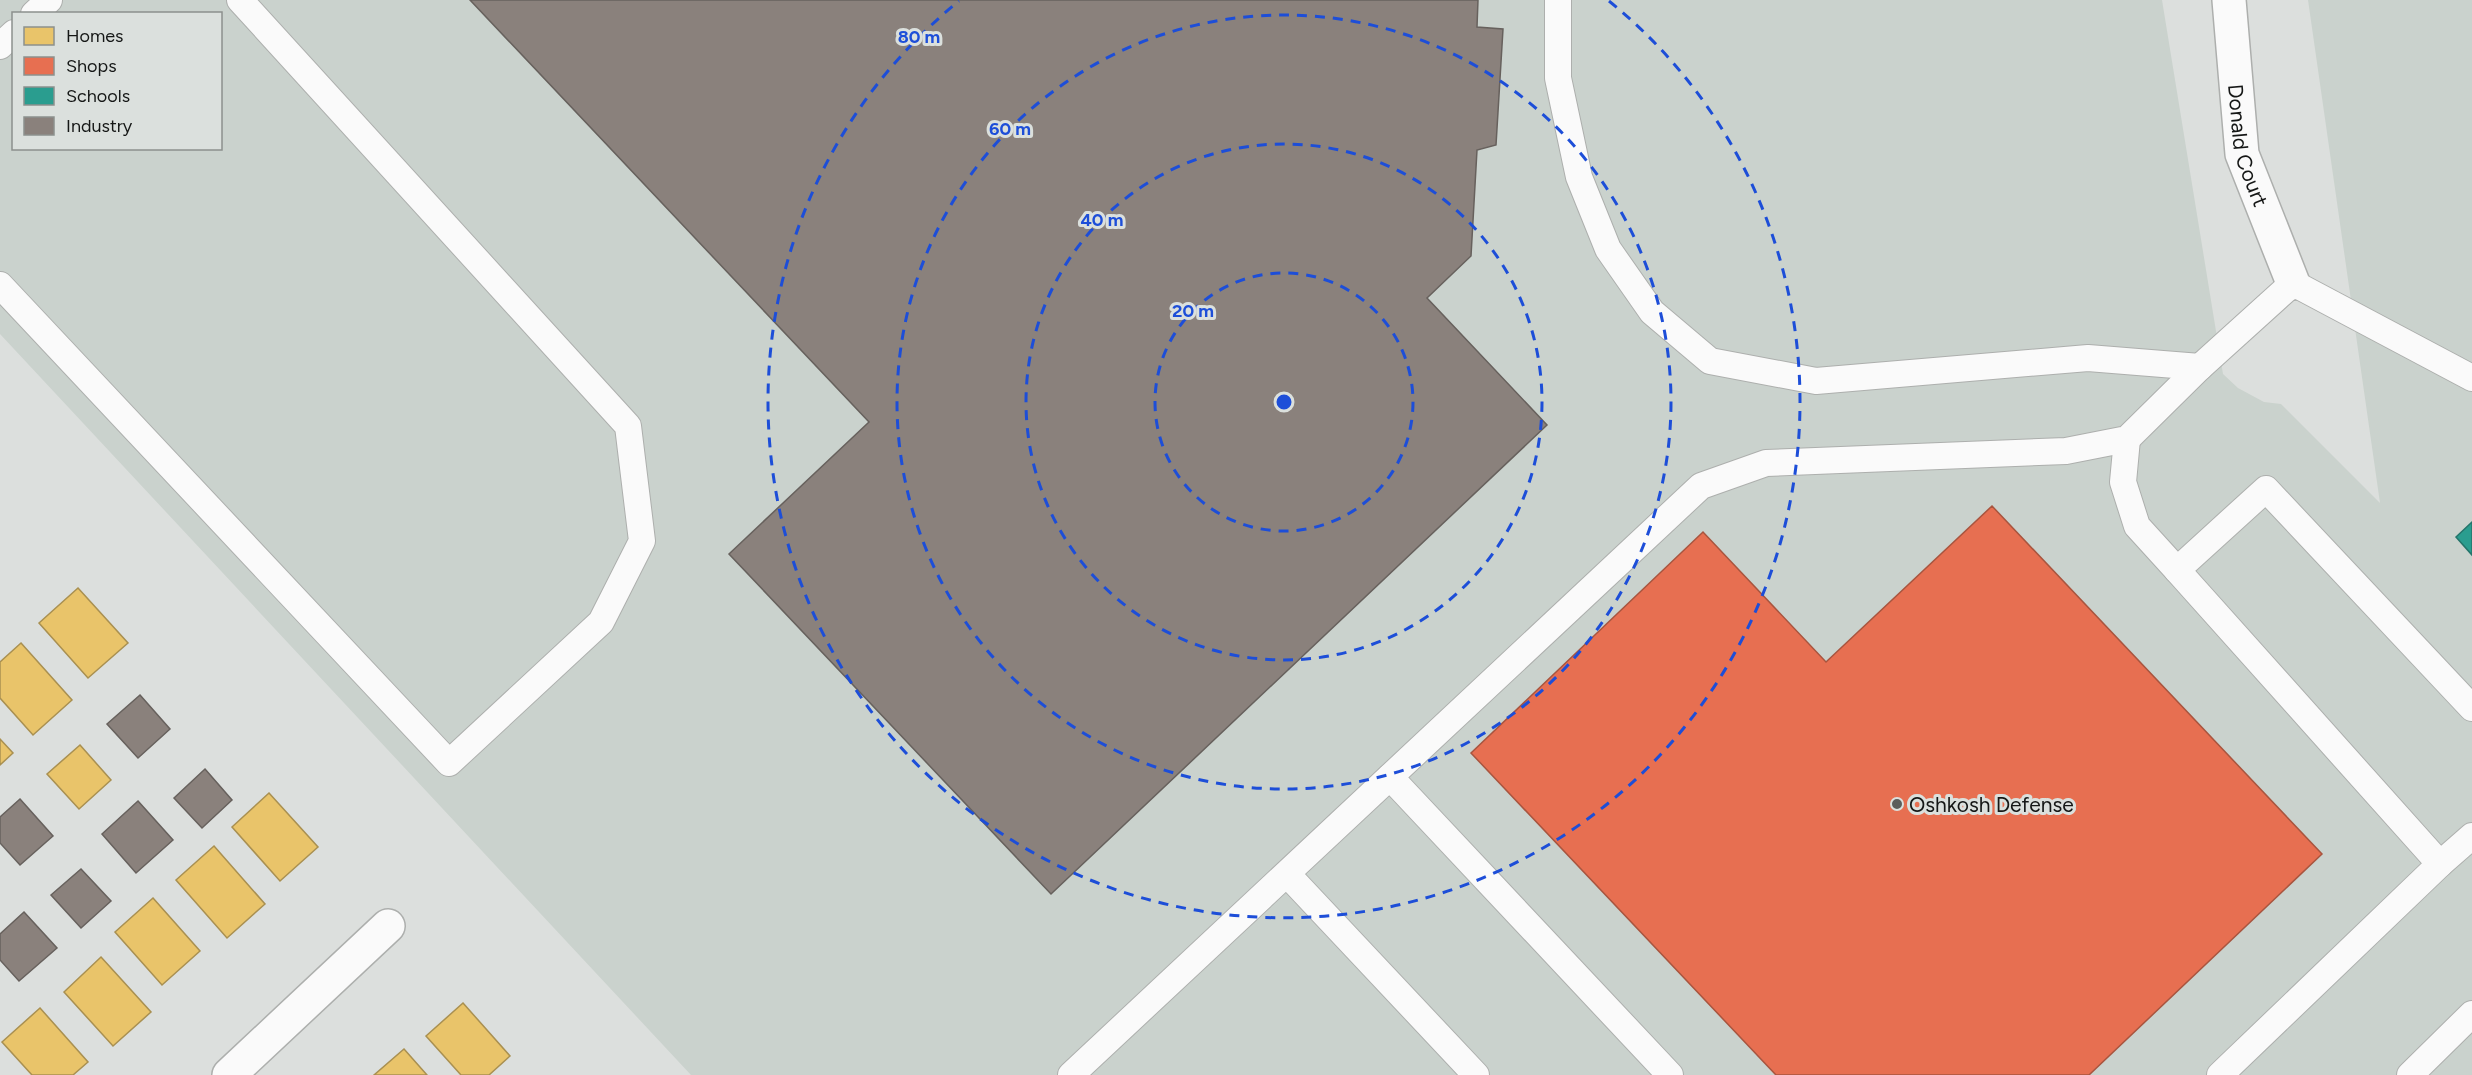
<svg xmlns="http://www.w3.org/2000/svg" width="2472" height="1075" font-family="Figtree,sans-serif">
<style>
.built{fill:#cad2cd;fill-rule:evenodd}
.homes{fill:#e9c46a;stroke:#a99051;stroke-width:1.5}
.shops{fill:#e76f51;stroke:#a8553f;stroke-width:1.5}
.schools{fill:#2a9d8f;stroke:#24756b;stroke-width:1.5}
.industry{fill:#8a817c;stroke:#67615d;stroke-width:1.5}
.lines{fill:none;stroke-linecap:round;stroke-linejoin:round}
.lane-casing{stroke:#adafad;stroke-width:28}
.street-casing{stroke:#adafad;stroke-width:36}
.lane{stroke:#fafafa;stroke-width:26}
.street{stroke:#fafafa;stroke-width:33}
.ring{fill:none;stroke:#1d4ed8;stroke-width:3;stroke-dasharray:10 8}
.poi-dot{fill:#5b5d5c;stroke:#dbe0dd;stroke-width:2}
.labels{text-anchor:middle;dominant-baseline:central;stroke-width:6;stroke-linejoin:round;paint-order:stroke}
.street-label{font-size:21px;fill:#151716;stroke:#dbe0dd}
.poi-label{font-size:21px;fill:#151716;stroke:#dbe0dd;text-anchor:start}
.centre{fill:#1d4ed8;stroke:#dbe0dd;stroke-width:3}
.ring-label{font-size:18px;text-anchor:middle;font-weight:bold;fill:#1d4ed8;stroke:#dbe0dd;stroke-width:6;stroke-linejoin:round;paint-order:stroke}
</style>
<rect width="100%" height="100%" fill="#dcdfdd"/>
<path class="built" d="M 0,0 L 2162,0 L 2223,374 L 2238,388 L 2264,402 L 2281,404 L 2380,503 L 2308,0 L 2472,0 L 2472,1075 L 691,1075 L 0,334 ZM 14,14 L 220,14 L 220,148 L 14,148 Z"/>
<g class="homes">
<path d="M 78,588 L 128,643 L 88,678 L 39,623 Z"/>
<path d="M 21,643 L 72,700 L 33,735 L 0,698 L 0,662 Z"/>
<path d="M 0,739 L 13,753 L 0,765 Z"/>
<path d="M 80,745 L 111,780 L 79,809 L 47,774 Z"/>
<path d="M 269,793 L 318,847 L 280,881 L 232,827 Z"/>
<path d="M 214,846 L 265,904 L 227,938 L 176,880 Z"/>
<path d="M 153,898 L 200,951 L 162,985 L 115,932 Z"/>
<path d="M 101,957 L 151,1012 L 113,1046 L 64,992 Z"/>
<path d="M 463,1003 L 510,1056 L 489,1075 L 461,1075 L 426,1036 Z"/>
<path d="M 40,1008 L 88,1062 L 73,1075 L 32,1075 L 2,1042 Z"/>
<path d="M 404,1049 L 427,1075 L 374,1075 Z"/>
</g>
<path class="shops" d="M 1992,506 L 2322,854 L 2089,1075 L 1776,1075 L 1471,753 L 1703,532 L 1826,662 Z"/>
<path class="schools" d="M 2472,522 L 2472,555 L 2456,537 Z"/>
<g class="industry">
<path d="M 470,0 L 1478,0 L 1477,27 L 1503,29 L 1496,145 L 1477,150 L 1471,256 L 1427,298 L 1547,425 L 1051,894 L 729,554 L 869,422 Z"/>
<path d="M 140,695 L 170,729 L 138,758 L 107,724 Z"/>
<path d="M 205,769 L 232,800 L 202,828 L 174,798 Z"/>
<path d="M 20,799 L 53,836 L 20,865 L 0,843 L 0,817 Z"/>
<path d="M 138,801 L 173,840 L 136,873 L 102,834 Z"/>
<path d="M 81,869 L 111,901 L 81,928 L 51,895 Z"/>
<path d="M 24,912 L 57,948 L 19,981 L 0,960 L 0,934 Z"/>
</g>
<g class="lines">
<defs>
<g id="lane">
<path d="M 1558,0 L 1558,78 L 1579,177 L 1608,249 L 1652,312 L 1710,361 L 1816,381 L 2088,358 L 2200,367 L 2293,283 L 2472,378"/>
<path d="M 34,14 L 49,0"/>
<path d="M 0,46 L 14,33"/>
<path d="M 0,285 L 449,763 L 601,622 L 642,541 L 628,426 L 240,0"/>
<path d="M 2127,439 L 2123,482 L 2137,526 L 2177,570"/>
<path d="M 1390,777 L 1670,1075"/>
<path d="M 2440,864 L 2472,836"/>
<path d="M 1287,874 L 1476,1075"/>
<path d="M 1071,1075 L 1701,486 L 1766,463 L 2066,451 L 2127,439 L 2200,367"/>
<path d="M 2220,1075 L 2440,864 L 2177,570 L 2266,489 L 2472,708"/>
<path d="M 2410,1075 L 2472,1014"/>
</g>
<g id="street">
<path id="s1" d="M 2229,0 L 2242,154 L 2293,283"/>
<path d="M 229,1075 L 388,926"/>
</g>
</defs>
<use href="#lane" class="lane-casing"/>
<use href="#street" class="street-casing"/>
<use href="#lane" class="lane"/>
<use href="#street" class="street"/>
</g>
<g class="ring">
<circle cx="1284" cy="402" r="129"/>
<circle cx="1284" cy="402" r="258"/>
<circle cx="1284" cy="402" r="387"/>
<path d="M1609 1A516 516 0 1 1 959 1"/>
</g>
<circle class="poi-dot" cx="1897" cy="804" r="6"/>
<g class="labels">
<g class="street-label">
<text stroke="none"><textPath href="#s1" startOffset="147">Donald Court</textPath></text>
</g>
<g class="poi-label">
<text x="1909" y="804">Oshkosh Defense</text>
</g>
</g>
<circle cx="1284" cy="402" r="9" class="centre"/>
<g class="ring-label">
<text x="919" y="43">80 m</text>
<text x="1010" y="135">60 m</text>
<text x="1102" y="226">40 m</text>
<text x="1193" y="317">20 m</text>
</g>
<rect x="12" y="12" width="210" height="138" fill="#dbe0dd" stroke="#8c908d" stroke-width="1.5"/>
<rect x="24" y="27" width="30" height="18" fill="#e9c46a" stroke="#8c908d" stroke-width="1.5"/>
<text x="66" y="42" font-size="18" fill="#151716">Homes</text>
<rect x="24" y="57" width="30" height="18" fill="#e76f51" stroke="#8c908d" stroke-width="1.5"/>
<text x="66" y="72" font-size="18" fill="#151716">Shops</text>
<rect x="24" y="87" width="30" height="18" fill="#2a9d8f" stroke="#8c908d" stroke-width="1.5"/>
<text x="66" y="102" font-size="18" fill="#151716">Schools</text>
<rect x="24" y="117" width="30" height="18" fill="#8a817c" stroke="#8c908d" stroke-width="1.5"/>
<text x="66" y="132" font-size="18" fill="#151716">Industry</text>
</svg>
